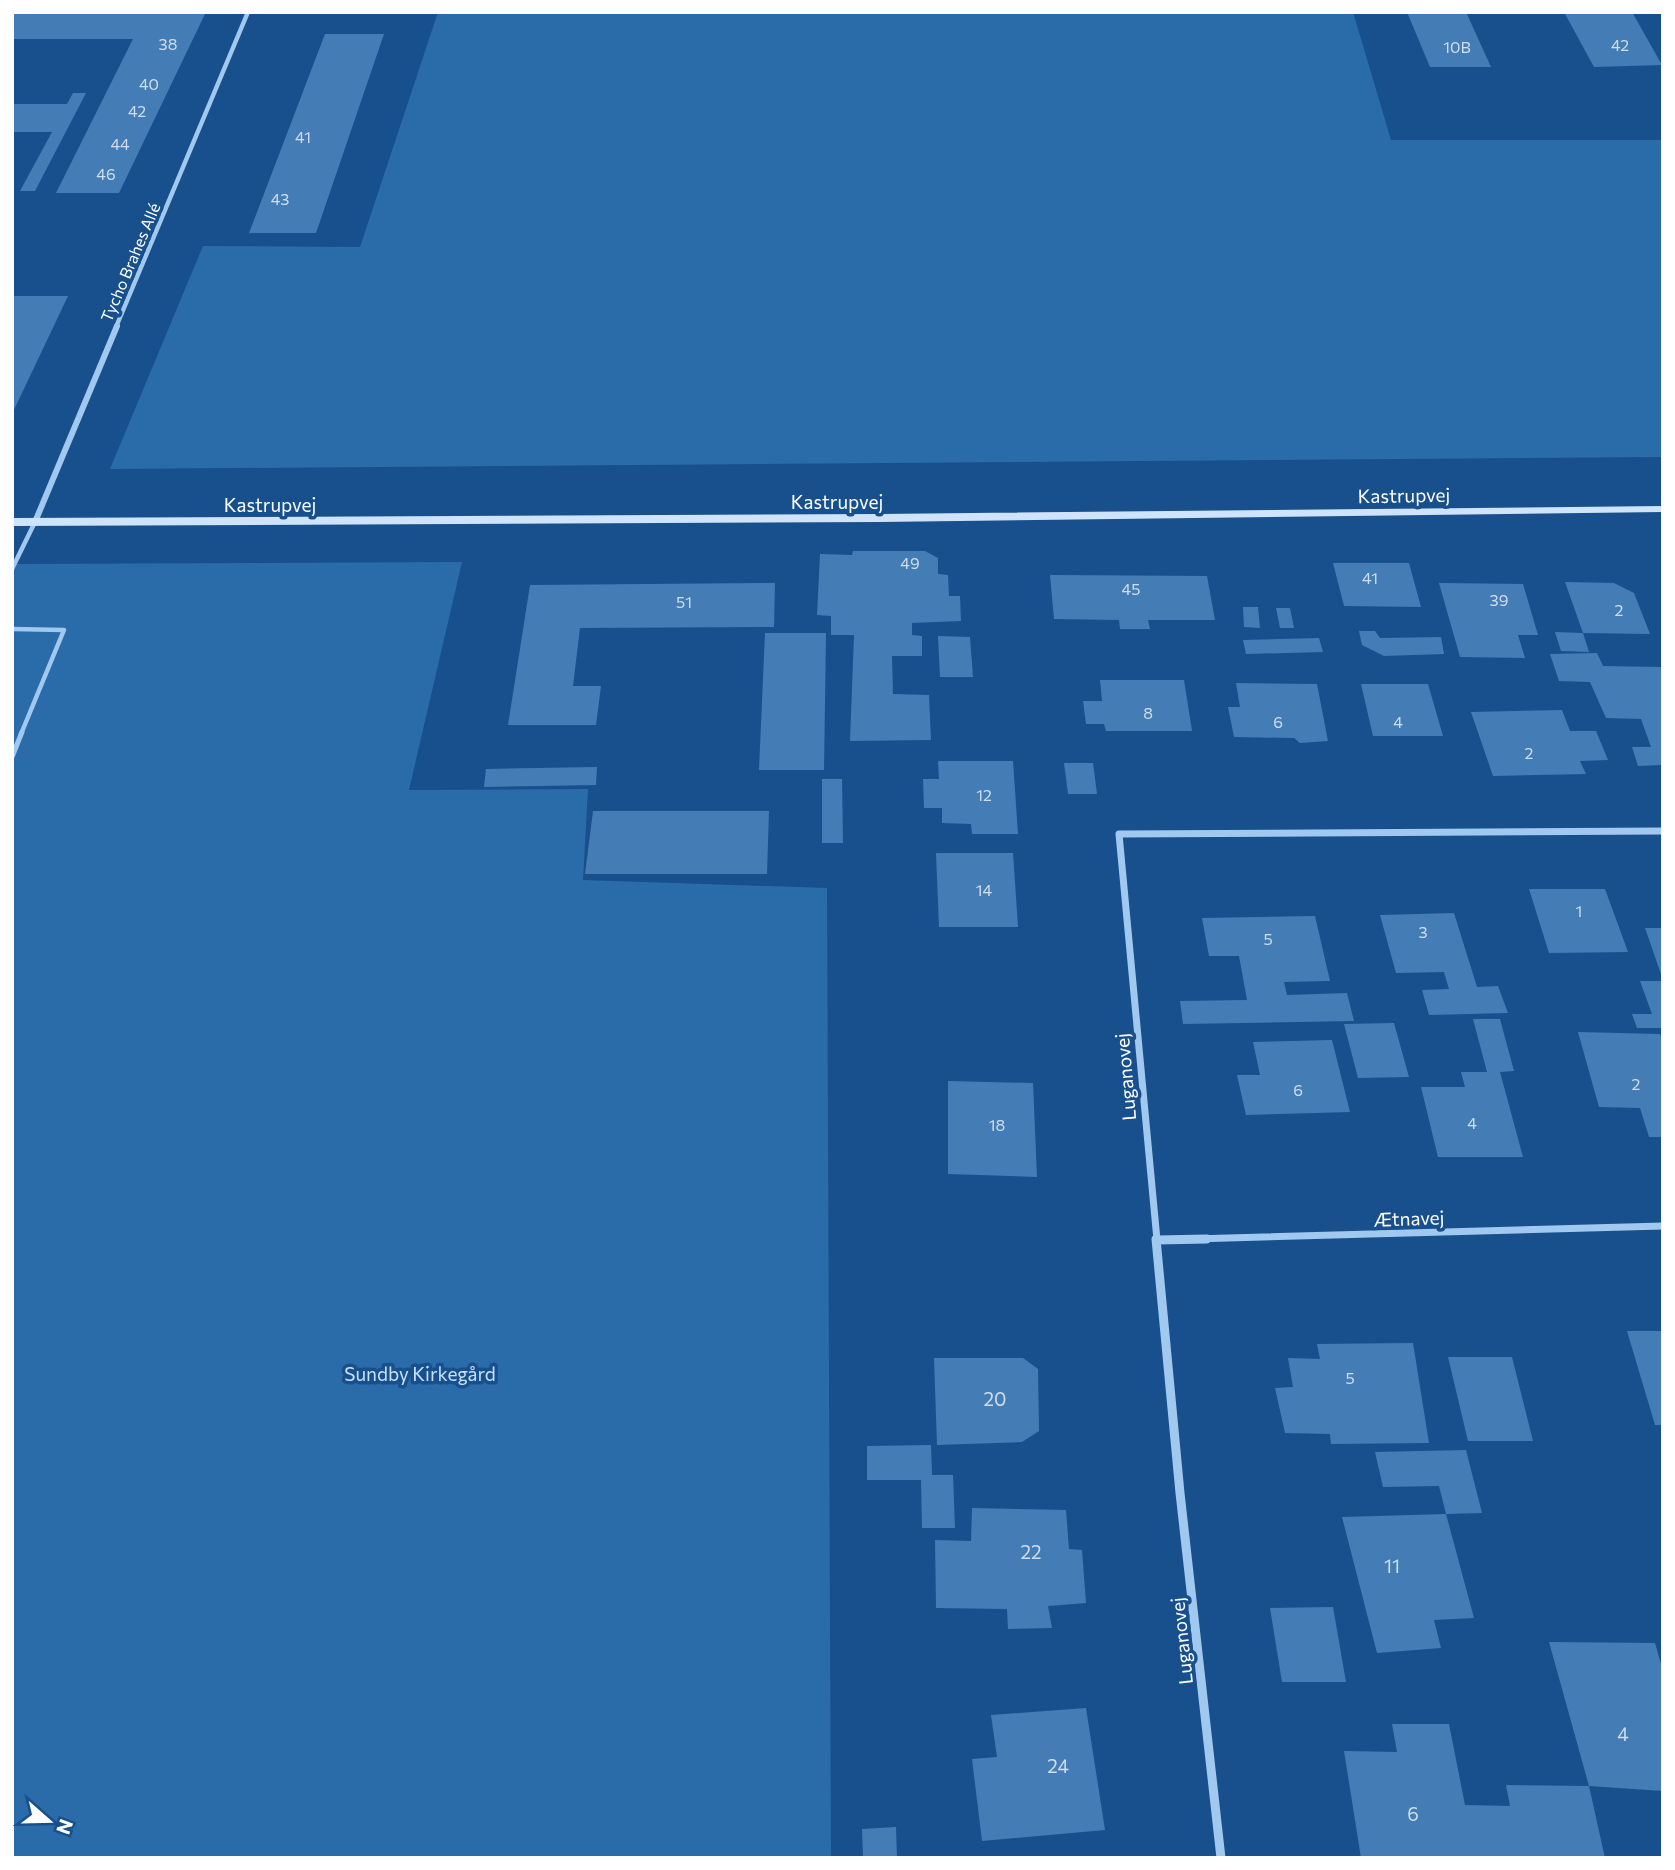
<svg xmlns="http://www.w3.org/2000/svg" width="1675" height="1870" font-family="Commissioner,sans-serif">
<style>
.green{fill:#2a6baa}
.building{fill:#447db6}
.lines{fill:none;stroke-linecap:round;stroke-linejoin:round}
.lane-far1{stroke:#a1c8ef;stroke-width:4.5}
.lane{stroke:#a1c8ef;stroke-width:5}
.street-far3{stroke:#a1c8ef;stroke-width:4.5}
.street-far2{stroke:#a1c8ef;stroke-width:6}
.street-far1{stroke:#a1c8ef;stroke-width:7}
.street{stroke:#a1c8ef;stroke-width:9}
.secondary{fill:#cfe4fa;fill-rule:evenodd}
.labels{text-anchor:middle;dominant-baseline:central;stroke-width:7;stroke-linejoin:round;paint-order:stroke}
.number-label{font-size:16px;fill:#d0deed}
.far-street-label{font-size:16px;fill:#fff;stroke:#17508c}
.street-label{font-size:19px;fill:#fff;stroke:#17508c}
.park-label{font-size:19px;fill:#c7e1fb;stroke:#17508c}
.near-number-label{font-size:19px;fill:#d0deed}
</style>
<rect width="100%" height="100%" fill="#17508c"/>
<g class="green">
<path d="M 438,12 L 1353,12 L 1391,140 L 1663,140 L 1663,457 L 110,469 L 203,246 L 360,247 Z"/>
<path d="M 462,562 L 409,790 L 588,789 L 583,880 L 827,888 L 831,1858 L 12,1858 L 12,564 Z"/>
</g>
<g class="building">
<path d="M 1407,12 L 1466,12 L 1491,67 L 1430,67 Z"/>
<path d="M 1564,12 L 1632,12 L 1662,65 L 1594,67 Z"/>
<path d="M 12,14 L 205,14 L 119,193 L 56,193 L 133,39 L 12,39 Z"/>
<path d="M 325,34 L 384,34 L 316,233 L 249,233 Z"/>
<path d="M 73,93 L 86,93 L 35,191 L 20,191 L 52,132 L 12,132 L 12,107 L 14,104 L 67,104 Z"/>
<path d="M 12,296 L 68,296 L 12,414 Z"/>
<path d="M 853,551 L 925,551 L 938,558 L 938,574 L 948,575 L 949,596 L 960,596 L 961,621 L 912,623 L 912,635 L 922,636 L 922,656 L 892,656 L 893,694 L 929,695 L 931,740 L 850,741 L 854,635 L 831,635 L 831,616 L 817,615 L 820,554 L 852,555 Z"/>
<path d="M 1333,563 L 1409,563 L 1421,607 L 1344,606 Z"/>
<path d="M 1050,575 L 1207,576 L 1215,620 L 1148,620 L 1150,629 L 1120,629 L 1119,620 L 1054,619 Z"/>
<path d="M 1565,582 L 1614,583 L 1634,593 L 1650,634 L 1583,633 L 1589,652 L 1561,651 L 1555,632 L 1583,633 Z"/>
<path d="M 775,583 L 774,627 L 580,628 L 573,686 L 601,686 L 596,725 L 508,725 L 530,585 Z"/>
<path d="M 1439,583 L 1523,584 L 1538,635 L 1518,635 L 1525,658 L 1460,657 Z"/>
<path d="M 1243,607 L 1258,607 L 1260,628 L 1244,627 Z"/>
<path d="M 1276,608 L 1290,608 L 1294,628 L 1280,628 Z"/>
<path d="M 1359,631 L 1375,631 L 1380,638 L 1441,637 L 1444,654 L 1384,656 L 1362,645 Z"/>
<path d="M 765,633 L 826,633 L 824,770 L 759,770 Z"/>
<path d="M 938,636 L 970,637 L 973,677 L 940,677 Z"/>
<path d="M 1319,638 L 1323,652 L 1246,654 L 1243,640 Z"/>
<path d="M 1597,653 L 1603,666 L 1663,667 L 1663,765 L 1638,766 L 1632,747 L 1651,747 L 1641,719 L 1606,718 L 1590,682 L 1559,681 L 1550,654 Z"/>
<path d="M 1100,680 L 1184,680 L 1192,731 L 1106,731 L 1104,724 L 1086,724 L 1083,701 L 1102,701 Z"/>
<path d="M 1236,683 L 1317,684 L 1328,741 L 1300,743 L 1294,738 L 1234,737 L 1228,707 L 1240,707 Z"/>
<path d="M 1361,684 L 1428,684 L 1443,736 L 1373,736 Z"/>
<path d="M 1562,710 L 1570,731 L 1596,731 L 1608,760 L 1580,761 L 1586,774 L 1493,776 L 1471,712 Z"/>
<path d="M 938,761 L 1013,761 L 1018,834 L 972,834 L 971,824 L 942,823 L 942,808 L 924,808 L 923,779 L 939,779 Z"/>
<path d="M 1064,763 L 1093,763 L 1097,794 L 1068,794 Z"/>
<path d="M 597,767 L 596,785 L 484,787 L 486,769 Z"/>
<path d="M 822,779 L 842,779 L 843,843 L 822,843 Z"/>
<path d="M 593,811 L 769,811 L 767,874 L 585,874 Z"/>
<path d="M 936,853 L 1013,853 L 1018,927 L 939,927 Z"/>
<path d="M 1529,889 L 1605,889 L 1628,952 L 1549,953 Z"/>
<path d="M 1454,913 L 1477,987 L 1498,986 L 1508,1013 L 1429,1015 L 1422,990 L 1449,989 L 1444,972 L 1396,973 L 1380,915 Z"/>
<path d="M 1315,916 L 1330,981 L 1284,982 L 1287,995 L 1347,993 L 1354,1021 L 1183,1024 L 1180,1001 L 1247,1000 L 1239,956 L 1209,956 L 1202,918 Z"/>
<path d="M 1645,928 L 1663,928 L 1663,976 L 1662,977 Z"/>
<path d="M 1640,981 L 1663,981 L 1663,1028 L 1637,1028 L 1632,1014 L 1652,1014 Z"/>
<path d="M 1473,1019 L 1500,1019 L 1514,1071 L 1500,1072 L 1523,1157 L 1438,1157 L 1421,1087 L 1465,1087 L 1461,1072 L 1487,1072 Z"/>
<path d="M 1394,1023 L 1409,1077 L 1358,1078 L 1344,1024 Z"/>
<path d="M 1578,1032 L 1660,1034 L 1663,1042 L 1663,1137 L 1649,1137 L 1640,1108 L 1599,1107 Z"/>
<path d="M 1332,1040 L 1350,1112 L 1246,1115 L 1237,1075 L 1260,1075 L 1253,1042 Z"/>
<path d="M 948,1081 L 1033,1083 L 1037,1177 L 948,1174 Z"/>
<path d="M 1627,1331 L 1663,1331 L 1663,1425 L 1655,1425 Z"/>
<path d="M 1413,1343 L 1429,1443 L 1331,1444 L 1330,1434 L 1285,1433 L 1275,1388 L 1293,1387 L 1288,1358 L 1320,1359 L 1317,1344 Z"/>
<path d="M 1448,1357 L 1512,1357 L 1533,1441 L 1468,1441 Z"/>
<path d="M 934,1358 L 1023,1358 L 1038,1369 L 1039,1431 L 1022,1442 L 937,1445 Z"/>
<path d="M 931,1445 L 932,1475 L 953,1475 L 955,1528 L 922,1528 L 921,1480 L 867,1480 L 867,1446 Z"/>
<path d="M 1466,1450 L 1482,1513 L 1446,1514 L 1439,1486 L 1383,1487 L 1375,1452 Z"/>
<path d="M 972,1508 L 1066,1510 L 1069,1549 L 1082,1550 L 1086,1603 L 1048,1606 L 1052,1628 L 1008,1629 L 1007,1609 L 936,1608 L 935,1540 L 971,1541 Z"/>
<path d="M 1446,1514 L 1474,1618 L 1434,1620 L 1441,1648 L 1377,1653 L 1342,1517 Z"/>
<path d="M 1333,1607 L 1346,1682 L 1282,1682 L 1270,1608 Z"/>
<path d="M 1549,1642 L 1655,1643 L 1663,1671 L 1663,1791 L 1589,1786 L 1605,1858 L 1361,1858 L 1344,1751 L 1397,1752 L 1392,1724 L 1449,1724 L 1465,1805 L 1510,1806 L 1506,1785 L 1589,1786 Z"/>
<path d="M 1086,1708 L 1105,1830 L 982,1841 L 972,1759 L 997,1757 L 991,1715 Z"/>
<path d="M 896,1827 L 897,1858 L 863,1858 L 862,1829 Z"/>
</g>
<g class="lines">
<g class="lane-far1">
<path d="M 12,569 L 35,522"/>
<path d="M 12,629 L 64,630 L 21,734"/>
</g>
<path class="lane" d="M 12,757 L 22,732"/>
<path class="street-far3" d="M 116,327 L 248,12"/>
<path class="street-far2" d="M 35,522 L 117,326"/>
<g class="street-far1">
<path d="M 1157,1240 L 1663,1226"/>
<path d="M 1157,1240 L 1119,834 L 1663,831"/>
</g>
<g class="street">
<path d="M 1156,1239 L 1180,1493 L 1221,1858"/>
<path d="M 1157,1240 L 1207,1239"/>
</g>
<path class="secondary" d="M 1663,506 L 1663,512 L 880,522 L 12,526 L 12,518 L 880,514 Z"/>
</g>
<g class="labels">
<g class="number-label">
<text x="168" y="43">38</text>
<text x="1620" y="44">42</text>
<text x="1457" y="46">10B</text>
<text x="149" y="83">40</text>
<text x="137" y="110">42</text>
<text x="303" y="136">41</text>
<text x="120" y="143">44</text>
<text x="106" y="173">46</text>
<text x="280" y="198">43</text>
<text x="910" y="562">49</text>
<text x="1370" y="577">41</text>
<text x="1131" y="588">45</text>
<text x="1499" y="599">39</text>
<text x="684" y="601">51</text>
<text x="1619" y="609">2</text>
<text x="1148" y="712">8</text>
<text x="1278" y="721">6</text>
<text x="1398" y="721">4</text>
<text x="1529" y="752">2</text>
<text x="984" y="794">12</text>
<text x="984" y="889">14</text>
<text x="1579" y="910">1</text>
<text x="1423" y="931">3</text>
<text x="1268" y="938">5</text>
<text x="1636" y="1083">2</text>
<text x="1298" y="1089">6</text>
<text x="1472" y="1122">4</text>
<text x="997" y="1124">18</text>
<text x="1350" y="1377">5</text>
</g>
<g class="far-street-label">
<text transform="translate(130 262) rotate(-67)">Tycho Brahes Allé</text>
</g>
<g class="street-label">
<text transform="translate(1404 495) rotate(-1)">Kastrupvej</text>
<text x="837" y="501">Kastrupvej</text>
<text x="270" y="504">Kastrupvej</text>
<text transform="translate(1125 1077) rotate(-95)">Luganovej</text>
<text transform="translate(1409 1218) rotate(-2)">Ætnavej</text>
<text transform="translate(1181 1641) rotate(-96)">Luganovej</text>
</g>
<g class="park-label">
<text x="420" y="1373">Sundby Kirkegård</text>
</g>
<g class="near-number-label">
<text x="995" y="1398">20</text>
<text x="1031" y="1551">22</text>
<text x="1392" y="1565">11</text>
<text x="1623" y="1733">4</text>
<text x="1058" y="1765">24</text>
<text x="1413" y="1813">6</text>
</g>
</g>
<rect width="1675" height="1870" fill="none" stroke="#ffffff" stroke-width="28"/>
<g transform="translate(49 1821) rotate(110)" stroke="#17508c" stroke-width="5" paint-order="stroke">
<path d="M0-5L12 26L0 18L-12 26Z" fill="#ffffff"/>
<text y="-10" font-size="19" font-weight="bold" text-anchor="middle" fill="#ffffff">N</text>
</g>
</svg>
